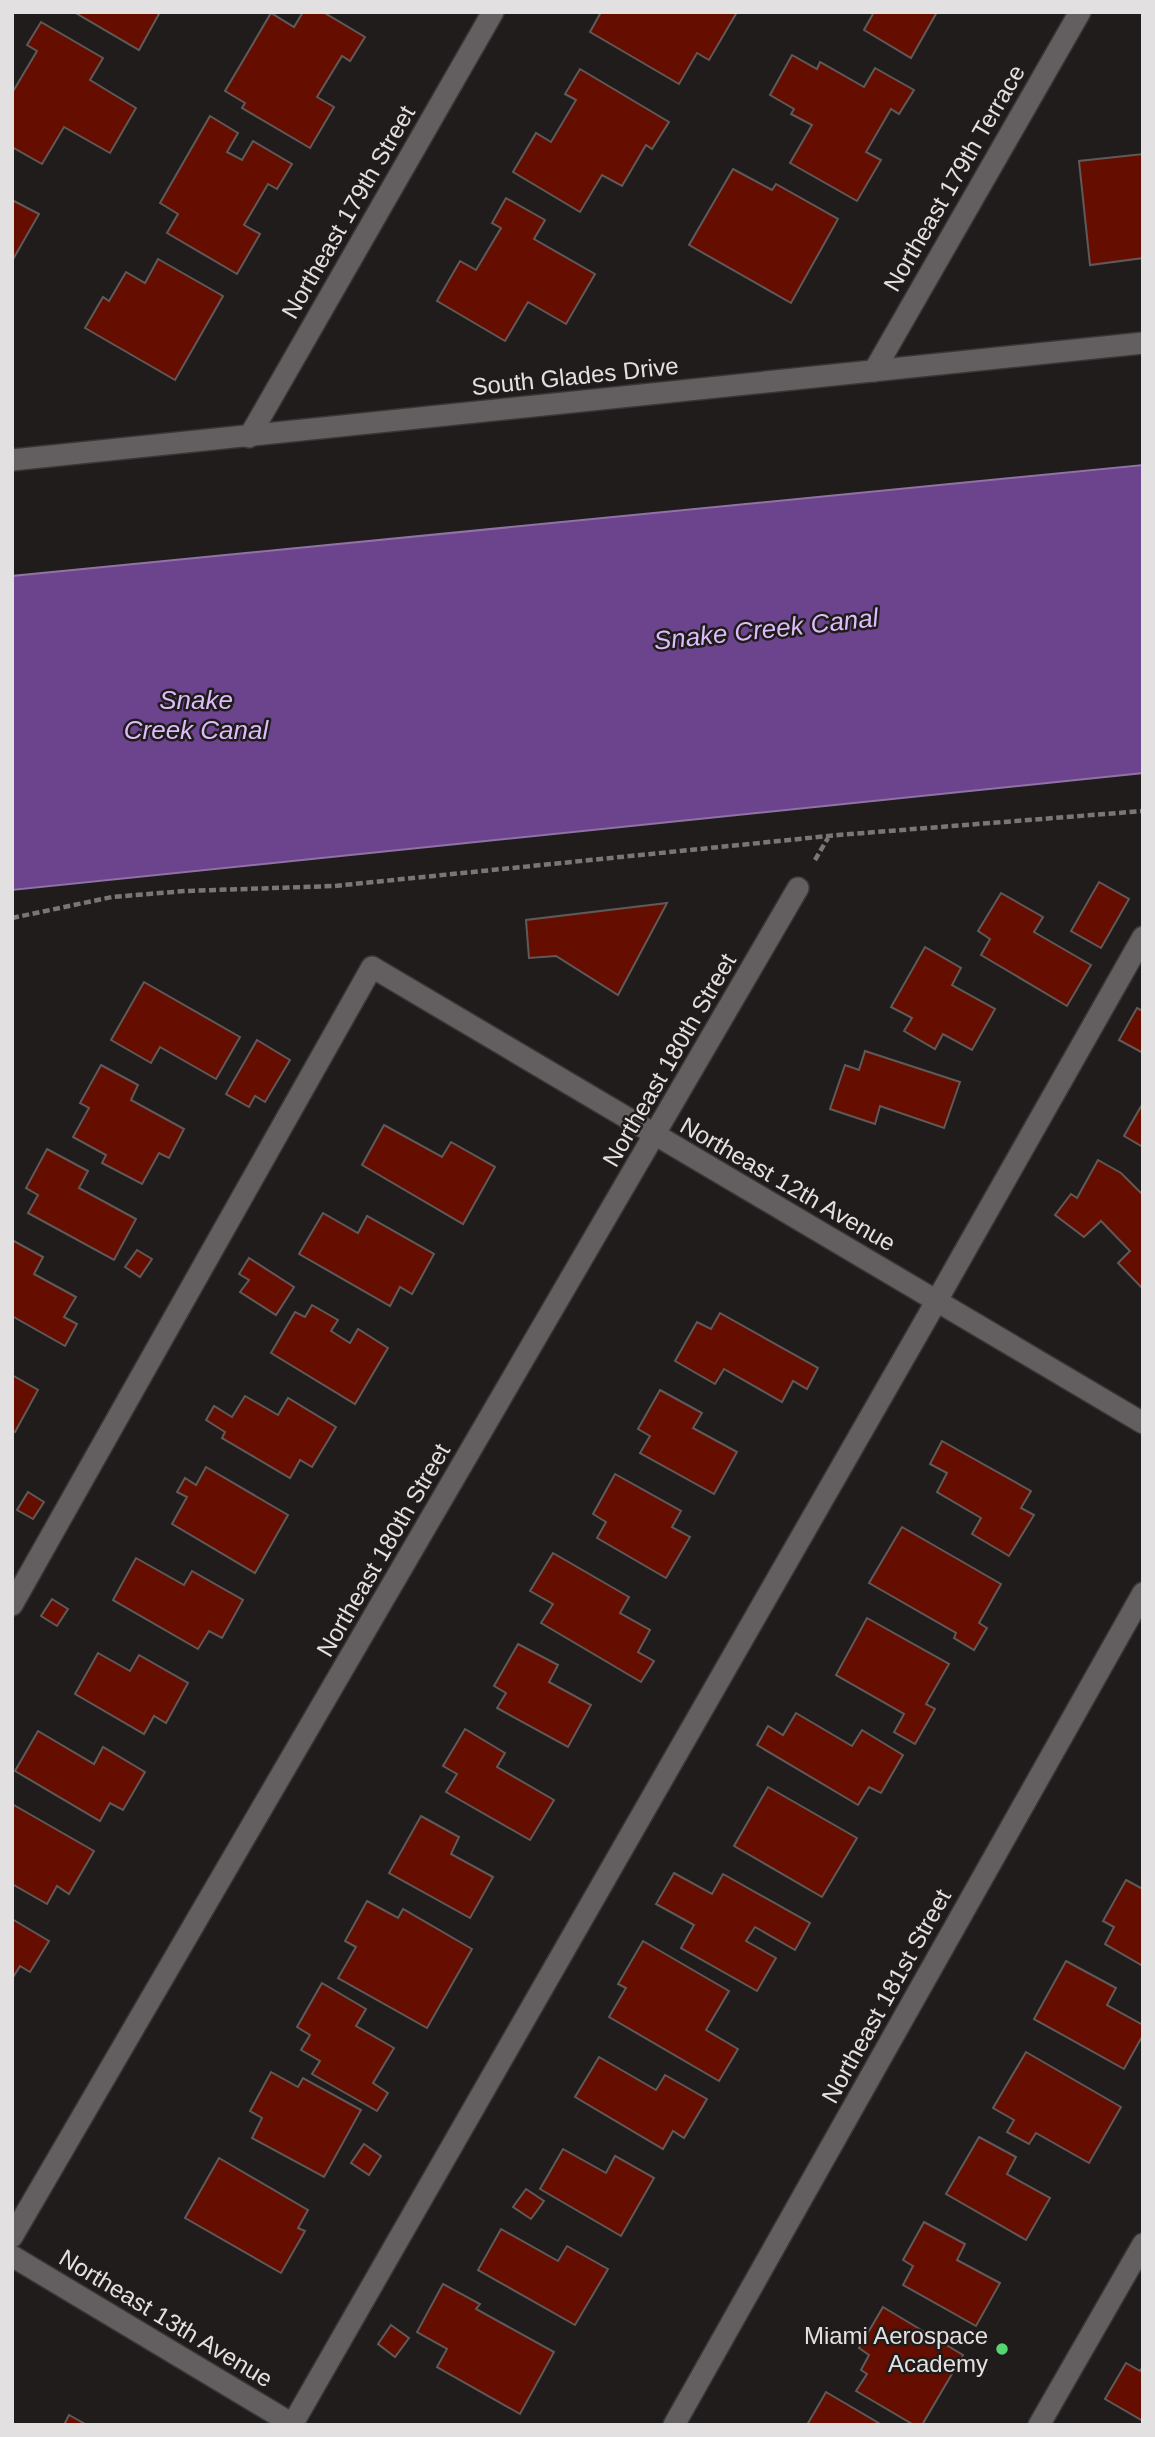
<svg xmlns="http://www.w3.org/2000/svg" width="1155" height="2437" font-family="Helvetica,sans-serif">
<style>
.water{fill:#6c438d;stroke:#9072a6;stroke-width:2}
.building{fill:#650e00;stroke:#5f5a59;stroke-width:2}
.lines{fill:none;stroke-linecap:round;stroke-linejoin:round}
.minor-casing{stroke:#393637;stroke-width:24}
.path{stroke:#7a7677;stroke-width:4.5;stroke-dasharray:7 3.5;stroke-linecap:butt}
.minor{stroke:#635e5f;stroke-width:21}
.poi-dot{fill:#56d671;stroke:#201c1c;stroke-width:2.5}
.labels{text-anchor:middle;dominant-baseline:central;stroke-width:5;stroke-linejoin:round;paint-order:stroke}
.street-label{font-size:24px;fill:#e3e0e1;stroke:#201c1c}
.poi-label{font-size:24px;fill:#e3e0e1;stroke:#201c1c;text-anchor:end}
.water-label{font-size:26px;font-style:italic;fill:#dcbcfa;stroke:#201c1c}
</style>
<rect width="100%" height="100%" fill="#201c1c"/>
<path class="water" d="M 1143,465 L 1143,773 L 12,890 L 12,576 Z"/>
<g class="building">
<path d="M 74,12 L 160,12 L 139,50 Z"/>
<path d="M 303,12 L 323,12 L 365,37 L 350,61 L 342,56 L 317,97 L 334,107 L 310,148 L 242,108 L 245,103 L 225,91 L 271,13 L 294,27 Z"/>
<path d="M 601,12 L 737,12 L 709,60 L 697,53 L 679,84 L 590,32 Z"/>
<path d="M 874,12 L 937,12 L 911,58 L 864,30 Z"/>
<path d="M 41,22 L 103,58 L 90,80 L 136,108 L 110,153 L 64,127 L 42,164 L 12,147 L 12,93 L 37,51 L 27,45 Z"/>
<path d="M 792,55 L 817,69 L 820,62 L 864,87 L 875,68 L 914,90 L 899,114 L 891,109 L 866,152 L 881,160 L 857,201 L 790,163 L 812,125 L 791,114 L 794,109 L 770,95 Z"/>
<path d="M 580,69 L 669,122 L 652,149 L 646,145 L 622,186 L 602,175 L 580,212 L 513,172 L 536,133 L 551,142 L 576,100 L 565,94 Z"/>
<path d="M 210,116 L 238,133 L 227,152 L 242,160 L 253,141 L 292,164 L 277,189 L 268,184 L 244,225 L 260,234 L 237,274 L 167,233 L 178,214 L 160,203 Z"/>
<path d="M 1143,154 L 1143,258 L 1090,265 L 1079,161 Z"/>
<path d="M 733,169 L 772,190 L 776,184 L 838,219 L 791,303 L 689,245 Z"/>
<path d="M 506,198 L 545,220 L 534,239 L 595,274 L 566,324 L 528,302 L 505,341 L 437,301 L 460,261 L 476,270 L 501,228 L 492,223 Z"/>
<path d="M 12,200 L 39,214 L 12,261 Z"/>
<path d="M 158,259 L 223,296 L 175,380 L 85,328 L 103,297 L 109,301 L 126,272 L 145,283 Z"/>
<path d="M 1099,882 L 1129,899 L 1101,948 L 1071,931 Z"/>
<path d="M 1001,893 L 1043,917 L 1034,932 L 1091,965 L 1067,1006 L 981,955 L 990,939 L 978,931 Z"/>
<path d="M 667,903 L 618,995 L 556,956 L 529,958 L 526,920 Z"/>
<path d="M 925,947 L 961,968 L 952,985 L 995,1009 L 972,1050 L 943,1034 L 935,1049 L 904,1031 L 912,1018 L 891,1007 Z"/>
<path d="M 144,982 L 240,1037 L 216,1079 L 160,1047 L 151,1063 L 111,1040 Z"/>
<path d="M 1137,1008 L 1143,1011 L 1143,1053 L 1119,1040 Z"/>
<path d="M 257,1040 L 290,1060 L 265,1102 L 255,1096 L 249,1107 L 226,1094 Z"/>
<path d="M 865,1051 L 960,1082 L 944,1128 L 880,1106 L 875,1124 L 830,1109 L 845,1065 L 859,1070 Z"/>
<path d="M 101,1065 L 138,1085 L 131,1100 L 184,1129 L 169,1158 L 159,1153 L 142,1184 L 102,1163 L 106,1155 L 73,1137 L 89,1108 L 80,1103 Z"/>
<path d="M 1143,1103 L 1143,1147 L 1124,1136 Z"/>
<path d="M 384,1125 L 442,1157 L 451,1142 L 495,1167 L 463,1224 L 362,1165 Z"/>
<path d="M 47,1149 L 88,1171 L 79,1188 L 136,1219 L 114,1260 L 28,1213 L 38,1195 L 26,1188 Z"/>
<path d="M 1098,1160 L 1121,1173 L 1143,1195 L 1143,1289 L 1118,1263 L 1130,1251 L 1101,1221 L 1084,1237 L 1055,1215 L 1071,1194 L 1077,1198 Z"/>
<path d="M 323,1213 L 358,1233 L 367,1216 L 434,1254 L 412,1294 L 400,1287 L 390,1306 L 299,1254 Z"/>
<path d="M 12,1240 L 43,1257 L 34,1274 L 76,1297 L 64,1317 L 77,1324 L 65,1346 L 12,1316 Z"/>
<path d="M 137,1250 L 152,1259 L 140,1277 L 125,1267 Z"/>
<path d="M 249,1258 L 294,1287 L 276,1315 L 240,1292 L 249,1280 L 239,1274 Z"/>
<path d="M 312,1305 L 338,1320 L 331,1331 L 350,1343 L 358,1329 L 388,1348 L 355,1404 L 271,1353 L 295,1312 L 305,1317 Z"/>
<path d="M 720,1313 L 818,1368 L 807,1389 L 793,1381 L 782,1402 L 724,1369 L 715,1384 L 675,1361 L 697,1322 L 711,1329 Z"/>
<path d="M 12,1375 L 38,1390 L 15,1432 L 12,1430 Z"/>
<path d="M 660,1390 L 702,1413 L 693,1428 L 737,1452 L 714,1494 L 640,1453 L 650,1436 L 638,1429 Z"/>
<path d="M 245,1396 L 278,1415 L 288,1398 L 336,1427 L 312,1467 L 300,1460 L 290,1478 L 222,1438 L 225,1432 L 206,1420 L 214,1406 L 232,1417 Z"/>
<path d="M 942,1441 L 1031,1491 L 1021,1508 L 1034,1515 L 1009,1556 L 972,1534 L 981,1518 L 937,1492 L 947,1473 L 930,1464 Z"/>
<path d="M 206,1467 L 288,1515 L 255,1573 L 172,1524 L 187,1497 L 177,1492 L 185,1478 L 196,1485 Z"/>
<path d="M 615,1474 L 681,1511 L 672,1527 L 690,1537 L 666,1578 L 597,1538 L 606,1522 L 593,1514 Z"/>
<path d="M 28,1492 L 44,1502 L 33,1519 L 17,1510 Z"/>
<path d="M 902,1527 L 1001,1584 L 979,1623 L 987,1628 L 974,1650 L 954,1638 L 956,1633 L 869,1583 Z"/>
<path d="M 553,1553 L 629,1597 L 620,1613 L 650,1630 L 638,1652 L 654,1661 L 641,1682 L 541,1623 L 553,1604 L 530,1591 Z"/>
<path d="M 136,1558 L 184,1585 L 192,1571 L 243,1600 L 222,1638 L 209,1631 L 198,1649 L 113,1600 Z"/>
<path d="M 52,1599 L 68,1609 L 57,1626 L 41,1616 Z"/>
<path d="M 867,1618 L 949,1664 L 926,1704 L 935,1709 L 915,1744 L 894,1732 L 904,1714 L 836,1675 Z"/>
<path d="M 518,1644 L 558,1665 L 549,1682 L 591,1705 L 568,1747 L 497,1708 L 506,1693 L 494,1686 Z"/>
<path d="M 98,1653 L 130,1671 L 139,1655 L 188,1683 L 166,1723 L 154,1716 L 144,1734 L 75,1694 Z"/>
<path d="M 796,1713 L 852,1746 L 862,1730 L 903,1755 L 881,1793 L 869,1787 L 858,1805 L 757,1745 L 768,1726 L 783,1735 Z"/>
<path d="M 465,1729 L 505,1753 L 497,1767 L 554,1800 L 530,1840 L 446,1792 L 457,1774 L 443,1766 Z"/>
<path d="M 38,1731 L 94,1764 L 103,1747 L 145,1772 L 123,1810 L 110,1803 L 100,1821 L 15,1771 Z"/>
<path d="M 768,1787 L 857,1838 L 822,1897 L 734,1846 Z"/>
<path d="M 12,1804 L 94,1851 L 69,1894 L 57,1886 L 47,1904 L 12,1884 Z"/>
<path d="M 421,1816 L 459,1837 L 451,1854 L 493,1877 L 470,1918 L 389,1873 Z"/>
<path d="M 674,1873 L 712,1894 L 723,1874 L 810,1923 L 795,1950 L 755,1927 L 746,1941 L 776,1958 L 757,1991 L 681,1948 L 694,1925 L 656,1904 Z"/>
<path d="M 1126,1880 L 1143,1889 L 1143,1966 L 1105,1944 L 1114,1927 L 1103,1921 Z"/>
<path d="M 367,1901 L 398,1918 L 403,1909 L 472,1949 L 427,2028 L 338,1978 L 356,1947 L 345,1941 Z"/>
<path d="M 12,1919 L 49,1941 L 30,1972 L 20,1966 L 12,1979 Z"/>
<path d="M 643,1941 L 729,1991 L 706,2030 L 738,2049 L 719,2081 L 609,2017 L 626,1988 L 618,1984 Z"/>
<path d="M 1066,1961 L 1116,1988 L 1107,2005 L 1143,2025 L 1143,2035 L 1124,2069 L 1034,2019 Z"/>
<path d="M 322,1983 L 366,2009 L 356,2026 L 394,2048 L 373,2083 L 388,2093 L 377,2111 L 312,2074 L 320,2061 L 301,2050 L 310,2035 L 297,2027 Z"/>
<path d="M 1026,2052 L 1121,2107 L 1089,2163 L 1036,2133 L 1029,2144 L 1007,2132 L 1014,2120 L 993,2108 Z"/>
<path d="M 599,2057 L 656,2090 L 665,2075 L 707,2099 L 684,2138 L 673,2131 L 663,2149 L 575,2097 Z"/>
<path d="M 271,2072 L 298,2087 L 303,2078 L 361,2110 L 324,2177 L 252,2138 L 262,2118 L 250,2111 Z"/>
<path d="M 979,2137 L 1016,2157 L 1007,2174 L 1050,2198 L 1026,2240 L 946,2194 Z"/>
<path d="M 364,2144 L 381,2156 L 369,2175 L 351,2163 Z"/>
<path d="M 563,2149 L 606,2173 L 615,2156 L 654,2178 L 621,2236 L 540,2189 Z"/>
<path d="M 219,2158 L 308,2210 L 298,2228 L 305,2231 L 281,2273 L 185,2218 Z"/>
<path d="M 526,2189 L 544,2201 L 531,2219 L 513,2207 Z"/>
<path d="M 924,2222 L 965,2244 L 957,2260 L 1000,2283 L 976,2326 L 903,2285 L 913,2266 L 903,2260 Z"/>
<path d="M 501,2229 L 558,2261 L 567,2246 L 608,2269 L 575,2325 L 478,2270 Z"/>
<path d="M 443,2284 L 480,2304 L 476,2309 L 554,2352 L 520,2414 L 437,2367 L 447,2349 L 417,2332 Z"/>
<path d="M 883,2307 L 963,2355 L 922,2425 L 914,2425 L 856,2391 L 867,2374 L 861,2370 L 869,2355 L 859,2348 Z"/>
<path d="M 391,2325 L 409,2338 L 395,2357 L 378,2344 Z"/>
<path d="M 1126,2363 L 1140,2371 L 1143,2366 L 1143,2421 L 1105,2399 Z"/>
<path d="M 826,2392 L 882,2425 L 807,2425 Z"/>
<path d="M 69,2415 L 87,2425 L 64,2425 Z"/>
</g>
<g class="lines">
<defs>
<g id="minor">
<path d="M 874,371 L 1080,12"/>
<path d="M 249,437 L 493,12"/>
<path d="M 12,460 L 1143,343"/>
<path d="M 12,1605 L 372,967 L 1143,1423"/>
<path d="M 12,2237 L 798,888"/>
<path d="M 12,2256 L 294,2425"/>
<path d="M 292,2425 L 936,1302 L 1143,937"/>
<path d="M 674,2425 L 1143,1593"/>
<path d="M 1039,2425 L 1143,2244"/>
</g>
</defs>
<use href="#minor" class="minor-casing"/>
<g class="path">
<path d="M 815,860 L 828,838"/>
<path d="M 12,918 L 112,897 L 185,891 L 334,886 L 838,835 L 1143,811"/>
</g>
<use href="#minor" class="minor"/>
</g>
<circle class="poi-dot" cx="1002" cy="2349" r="7"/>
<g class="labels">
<g class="street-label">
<text transform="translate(954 178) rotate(-60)">Northeast 179th Terrace</text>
<text transform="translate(348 212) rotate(-60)">Northeast 179th Street</text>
<text transform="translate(575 376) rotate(-6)">South Glades Drive</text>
<text transform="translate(669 1060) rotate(-60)">Northeast 180th Street</text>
<text transform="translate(788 1184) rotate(30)">Northeast 12th Avenue</text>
<text transform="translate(383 1550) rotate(-60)">Northeast 180th Street</text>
<text transform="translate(886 1996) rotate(-61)">Northeast 181st Street</text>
<text transform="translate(166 2318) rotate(31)">Northeast 13th Avenue</text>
</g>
<g class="poi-label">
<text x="988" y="2335">Miami Aerospace<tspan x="988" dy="28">Academy</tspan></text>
</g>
<g class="water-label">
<text transform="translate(766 629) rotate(-6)">Snake Creek Canal</text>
<text x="196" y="700">Snake<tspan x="196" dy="30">Creek Canal</tspan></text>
</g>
</g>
<rect width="1155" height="2437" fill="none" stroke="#e3e0e1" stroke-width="28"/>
</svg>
